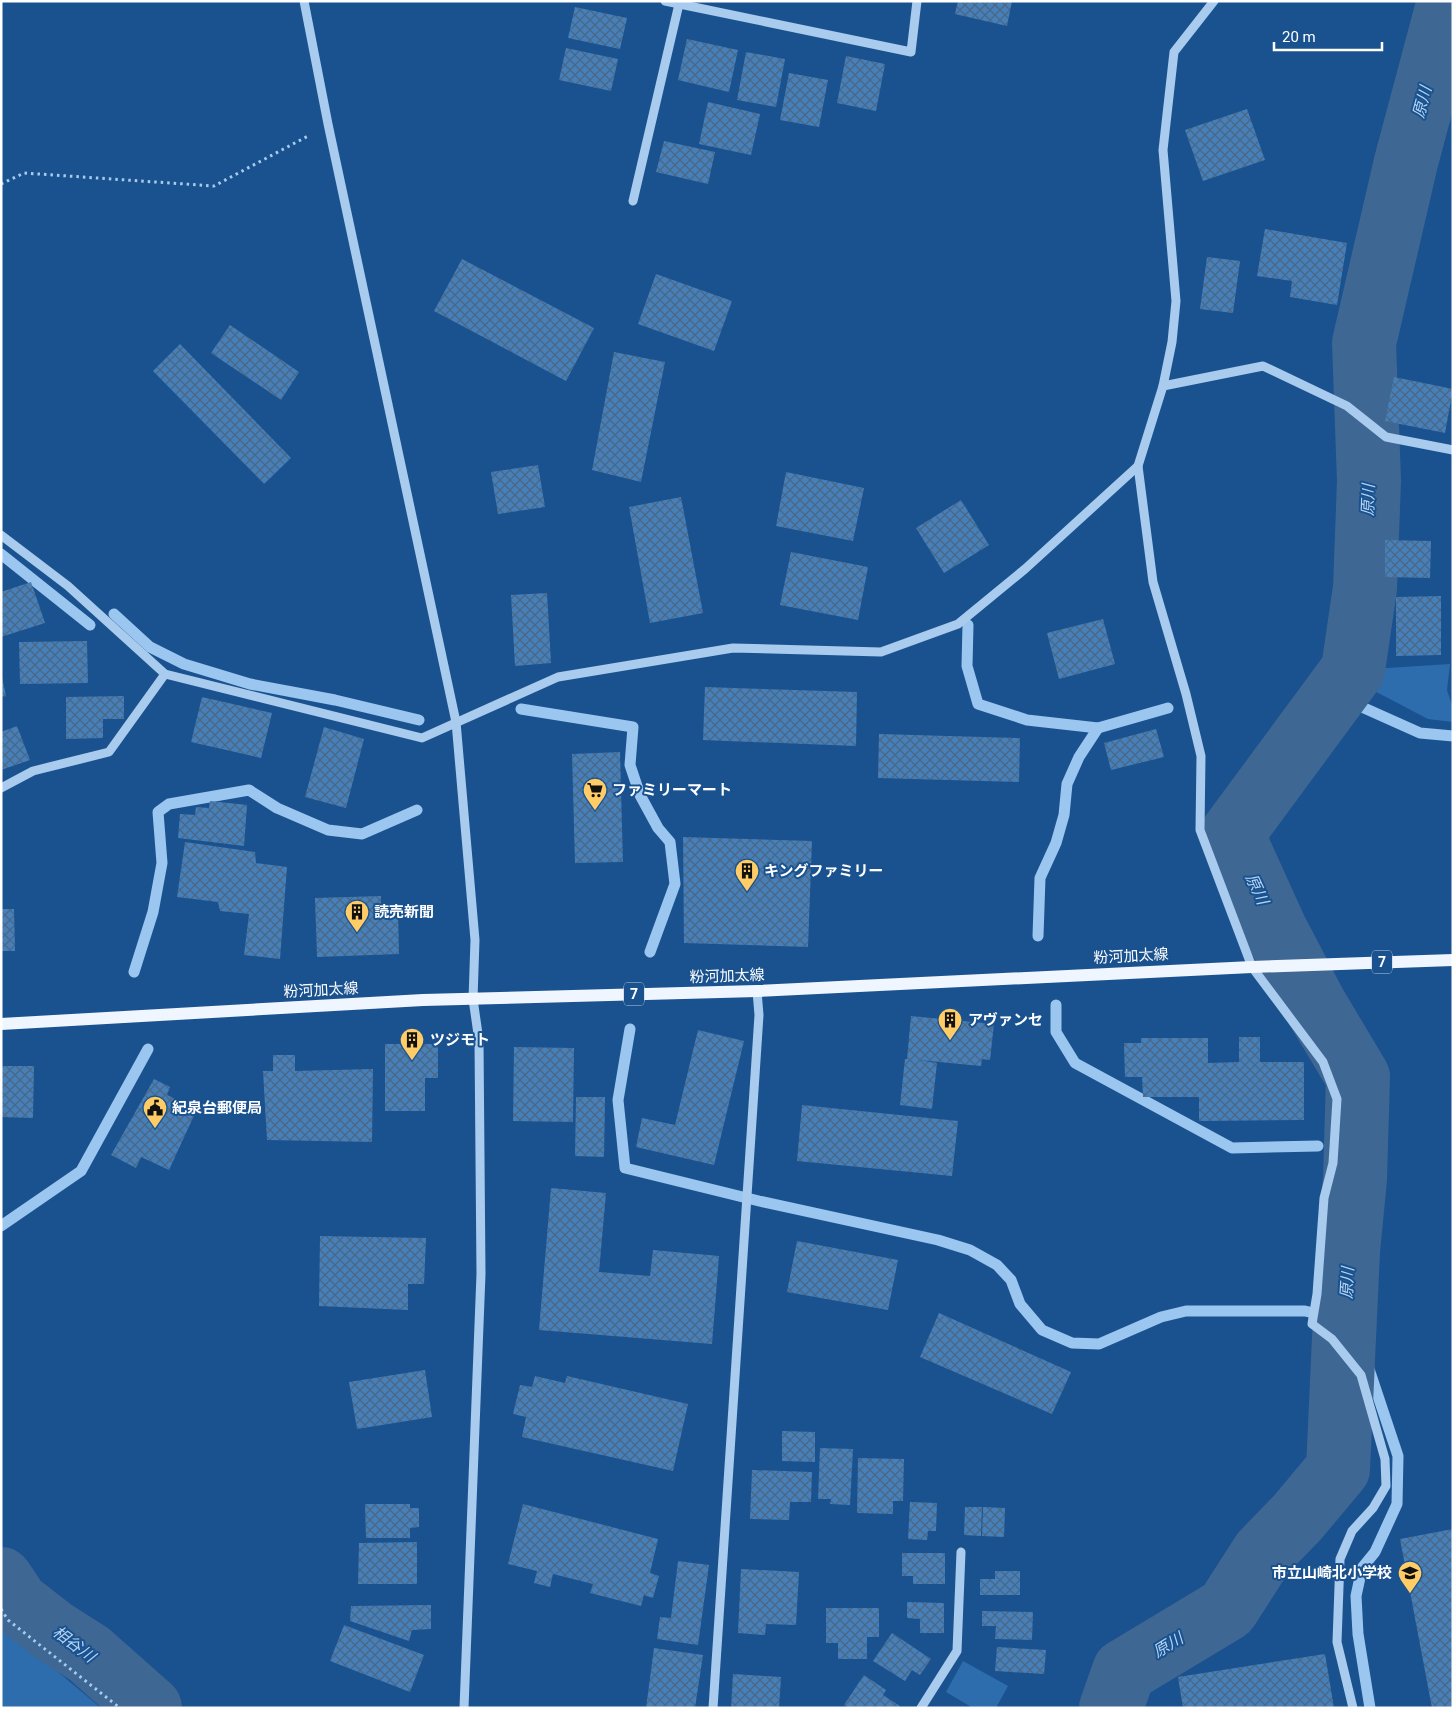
<svg xmlns="http://www.w3.org/2000/svg" width="1454" height="1709" font-family="Roboto,'Noto Sans JP',sans-serif">
<style>
.park{fill:#2d6dad}
.lines{fill:none;stroke-linecap:round;stroke-linejoin:round}
.stream{stroke:#9bc6f0;stroke-width:11}
.river{stroke:#3f6793;stroke-width:64}
.building{fill:url(#building-cross-hatch)}
.path{stroke:#a8cbee;stroke-width:3;stroke-dasharray:2.5 4;stroke-linecap:butt}
.minor{stroke:#a8cbee;stroke-width:9}
.major{stroke:#eff6ff;stroke-width:12}
.labels{text-anchor:middle;dominant-baseline:central;stroke-width:4;stroke-linejoin:round;paint-order:stroke}
.shield{fill:#1a528f;stroke:#bacbdd;stroke-width:1}
.shield-label{font-size:14px;font-weight:bold;fill:#fff}
.poi-label{font-size:15px;font-weight:bold;fill:#fff;stroke:#1a528f;text-anchor:start}
.street-label{font-size:15px;fill:#fff;stroke:#1a528f}
.water-label{font-size:16px;font-style:italic;fill:#b4d5f5;stroke:#1a528f}
</style>
<defs>
<pattern id="building-cross-hatch" width="8" height="8" patternUnits="userSpaceOnUse" patternTransform="scale(1.25)"><rect width="8" height="8" fill="#477fb8"/><path d="M0 0l8 8M0 8l8-8" fill="none" stroke="#496887"/></pattern>
</defs>
<rect width="100%" height="100%" fill="#1a528f"/>
<g class="park">
<path d="M 1450,664 L 1447,690 L 1453,708 L 1453,722 L 1428,719 L 1363,685 L 1372,669 Z"/>
<path d="M 7,1629 L 101,1708 L 1,1708 L 1,1630 Z"/>
<path d="M 963,1661 L 1008,1686 L 996,1708 L 973,1708 L 946,1692 Z"/>
</g>
<g class="lines">
<g class="stream">
<path d="M 1,554 L 90,625"/>
<path d="M 114,614 L 150,647 L 184,664 L 250,684 L 335,700 L 419,720"/>
<path d="M 968,625 L 967,666 L 978,704 L 1027,720 L 1098,728 L 1168,708"/>
<path d="M 1335,695 L 1420,733 L 1453,736"/>
<path d="M 521,709 L 633,727 L 630,765 L 640,795 L 658,828 L 670,842 L 675,884 L 650,952"/>
<path d="M 1038,936 L 1040,878 L 1056,843 L 1064,815 L 1067,784 L 1079,757 L 1098,728"/>
<path d="M 134,972 L 153,912 L 162,863 L 158,812 L 169,804 L 249,790 L 277,808 L 328,830 L 362,834 L 417,810"/>
<path d="M 1056,1005 L 1056,1032 L 1075,1063 L 1232,1148 L 1318,1146"/>
<path d="M 630,1029 L 618,1100 L 625,1168 L 759,1201 L 938,1240 L 970,1250 L 997,1265 L 1011,1280 L 1020,1304 L 1042,1330 L 1072,1343 L 1099,1344 L 1161,1317 L 1186,1311 L 1305,1311 L 1326,1316 L 1363,1351 L 1398,1456 L 1397,1504 L 1375,1552 L 1362,1568 L 1356,1596 L 1358,1634 L 1370,1708"/>
<path d="M 1,1226 L 81,1171 L 148,1049"/>
</g>
<g class="river">
<path d="M 1,1579 L 17,1603 L 53,1631 L 89,1654 L 150,1708"/>
<path d="M 1111,1708 L 1124,1671 L 1227,1609 L 1263,1553 L 1297,1518 L 1338,1469 L 1348,1251 L 1355,1179 L 1358,1077 L 1315,1005 L 1276,931 L 1232,834 L 1353,670 L 1365,588 L 1369,481 L 1364,343 L 1406,162 L 1449,1"/>
</g>
</g>
<g class="building">
<path d="M 958,1 L 1012,1 L 1007,26 L 955,14 Z"/>
<path d="M 575,7 L 627,18 L 620,49 L 568,38 Z"/>
<path d="M 687,39 L 738,50 L 729,92 L 678,80 Z"/>
<path d="M 566,48 L 618,59 L 611,91 L 559,80 Z"/>
<path d="M 746,52 L 785,59 L 776,107 L 737,100 Z"/>
<path d="M 846,56 L 885,64 L 876,111 L 837,103 Z"/>
<path d="M 789,73 L 828,80 L 819,127 L 780,120 Z"/>
<path d="M 708,102 L 760,114 L 751,155 L 699,144 Z"/>
<path d="M 1247,109 L 1265,160 L 1203,181 L 1185,130 Z"/>
<path d="M 664,141 L 715,152 L 708,184 L 656,172 Z"/>
<path d="M 1265,229 L 1347,243 L 1337,305 L 1290,297 L 1292,281 L 1257,276 Z"/>
<path d="M 1207,257 L 1240,261 L 1233,313 L 1200,309 Z"/>
<path d="M 462,259 L 594,328 L 566,381 L 434,311 Z"/>
<path d="M 656,274 L 732,301 L 714,351 L 638,324 Z"/>
<path d="M 230,325 L 299,372 L 281,400 L 211,353 Z"/>
<path d="M 180,344 L 291,458 L 264,484 L 153,371 Z"/>
<path d="M 614,352 L 665,362 L 641,482 L 592,470 Z"/>
<path d="M 1394,377 L 1453,389 L 1445,433 L 1385,421 Z"/>
<path d="M 538,465 L 545,507 L 498,514 L 491,472 Z"/>
<path d="M 786,472 L 864,488 L 853,541 L 776,526 Z"/>
<path d="M 681,497 L 703,613 L 650,623 L 629,507 Z"/>
<path d="M 961,500 L 989,545 L 944,573 L 916,528 Z"/>
<path d="M 1385,540 L 1431,541 L 1430,578 L 1385,577 Z"/>
<path d="M 791,552 L 868,567 L 858,620 L 780,605 Z"/>
<path d="M 31,582 L 45,623 L 1,637 L 1,592 Z"/>
<path d="M 547,593 L 551,663 L 515,666 L 511,595 Z"/>
<path d="M 1441,596 L 1441,655 L 1396,656 L 1396,597 Z"/>
<path d="M 1103,619 L 1115,664 L 1059,679 L 1047,633 Z"/>
<path d="M 87,641 L 88,683 L 20,684 L 19,642 Z"/>
<path d="M 1,672 L 6,696 L 1,697 Z"/>
<path d="M 705,687 L 857,692 L 856,746 L 703,740 Z"/>
<path d="M 124,696 L 124,719 L 103,719 L 103,738 L 66,739 L 66,697 Z"/>
<path d="M 202,697 L 272,713 L 261,758 L 191,742 Z"/>
<path d="M 17,726 L 30,760 L 1,770 L 1,732 Z"/>
<path d="M 324,727 L 364,739 L 346,808 L 305,797 Z"/>
<path d="M 1156,729 L 1164,757 L 1111,770 L 1104,743 Z"/>
<path d="M 879,734 L 1020,738 L 1019,782 L 878,778 Z"/>
<path d="M 620,752 L 623,862 L 575,863 L 572,754 Z"/>
<path d="M 210,801 L 247,805 L 244,846 L 178,838 L 180,814 L 195,815 L 196,807 L 209,808 Z"/>
<path d="M 683,837 L 812,841 L 808,947 L 684,943 Z"/>
<path d="M 185,842 L 255,852 L 256,863 L 287,867 L 280,959 L 244,955 L 249,914 L 220,911 L 218,902 L 177,897 Z"/>
<path d="M 381,896 L 381,912 L 398,911 L 399,954 L 317,957 L 315,898 Z"/>
<path d="M 1,909 L 14,909 L 15,951 L 1,951 Z"/>
<path d="M 911,1016 L 994,1024 L 990,1060 L 982,1059 L 981,1066 L 918,1060 L 937,1063 L 932,1109 L 900,1105 L 905,1059 L 907,1059 Z"/>
<path d="M 698,1030 L 744,1041 L 714,1165 L 636,1147 L 642,1118 L 675,1125 Z"/>
<path d="M 1239,1037 L 1260,1037 L 1260,1062 L 1304,1062 L 1304,1120 L 1199,1121 L 1199,1097 L 1143,1097 L 1142,1077 L 1125,1077 L 1124,1043 L 1141,1043 L 1141,1038 L 1208,1038 L 1208,1063 L 1239,1062 Z"/>
<path d="M 385,1044 L 438,1044 L 438,1078 L 425,1078 L 425,1111 L 385,1111 Z"/>
<path d="M 514,1047 L 574,1048 L 573,1122 L 513,1121 Z"/>
<path d="M 273,1055 L 295,1055 L 295,1071 L 373,1069 L 372,1142 L 267,1140 L 263,1071 L 273,1071 Z"/>
<path d="M 1,1066 L 34,1066 L 33,1118 L 1,1117 Z"/>
<path d="M 154,1079 L 170,1087 L 167,1095 L 197,1109 L 169,1170 L 141,1157 L 136,1168 L 111,1155 Z"/>
<path d="M 576,1097 L 605,1097 L 604,1157 L 575,1156 Z"/>
<path d="M 802,1105 L 958,1121 L 952,1176 L 797,1161 Z"/>
<path d="M 551,1188 L 606,1193 L 599,1272 L 650,1276 L 653,1250 L 719,1256 L 712,1344 L 539,1330 Z"/>
<path d="M 320,1236 L 426,1238 L 424,1284 L 408,1284 L 408,1310 L 319,1306 Z"/>
<path d="M 797,1241 L 898,1260 L 888,1310 L 787,1292 Z"/>
<path d="M 939,1313 L 1071,1372 L 1052,1414 L 920,1357 Z"/>
<path d="M 425,1370 L 432,1417 L 357,1429 L 349,1382 Z"/>
<path d="M 535,1376 L 565,1383 L 567,1376 L 688,1404 L 673,1471 L 522,1437 L 526,1417 L 513,1414 L 520,1385 L 532,1387 Z"/>
<path d="M 782,1431 L 815,1432 L 815,1462 L 782,1461 Z"/>
<path d="M 820,1448 L 853,1449 L 850,1505 L 830,1504 L 831,1499 L 818,1499 Z"/>
<path d="M 858,1458 L 904,1459 L 903,1501 L 893,1501 L 893,1514 L 857,1513 Z"/>
<path d="M 752,1470 L 812,1472 L 811,1502 L 790,1502 L 789,1520 L 750,1519 Z"/>
<path d="M 910,1502 L 937,1503 L 936,1531 L 928,1531 L 927,1540 L 908,1539 Z"/>
<path d="M 365,1504 L 410,1504 L 410,1508 L 419,1508 L 419,1527 L 410,1528 L 410,1538 L 366,1538 Z"/>
<path d="M 523,1504 L 658,1539 L 650,1573 L 659,1576 L 653,1598 L 644,1595 L 641,1606 L 590,1593 L 593,1584 L 553,1574 L 550,1587 L 534,1583 L 537,1571 L 508,1564 Z"/>
<path d="M 965,1507 L 982,1507 L 981,1536 L 964,1535 Z"/>
<path d="M 983,1507 L 1005,1508 L 1004,1537 L 982,1536 Z"/>
<path d="M 1453,1529 L 1453,1708 L 1432,1708 L 1400,1539 Z"/>
<path d="M 417,1542 L 417,1584 L 358,1584 L 359,1543 Z"/>
<path d="M 902,1553 L 945,1553 L 945,1584 L 913,1584 L 913,1576 L 902,1576 Z"/>
<path d="M 678,1561 L 709,1565 L 698,1645 L 657,1639 L 660,1617 L 671,1618 Z"/>
<path d="M 741,1569 L 799,1572 L 796,1625 L 766,1624 L 765,1635 L 738,1633 Z"/>
<path d="M 995,1571 L 1020,1571 L 1020,1595 L 980,1595 L 980,1579 L 995,1579 Z"/>
<path d="M 907,1602 L 944,1603 L 944,1633 L 920,1633 L 920,1619 L 907,1618 Z"/>
<path d="M 431,1605 L 431,1629 L 412,1630 L 409,1641 L 350,1621 L 351,1606 Z"/>
<path d="M 826,1608 L 879,1608 L 879,1637 L 867,1637 L 867,1659 L 838,1659 L 838,1643 L 826,1643 Z"/>
<path d="M 982,1611 L 1033,1612 L 1032,1640 L 995,1639 L 996,1626 L 982,1626 Z"/>
<path d="M 344,1625 L 424,1655 L 410,1692 L 330,1661 Z"/>
<path d="M 892,1633 L 931,1659 L 920,1675 L 912,1670 L 905,1681 L 873,1661 Z"/>
<path d="M 997,1647 L 1046,1650 L 1044,1674 L 995,1671 Z"/>
<path d="M 654,1648 L 703,1655 L 695,1708 L 646,1708 Z"/>
<path d="M 1325,1654 L 1334,1708 L 1183,1708 L 1178,1677 Z"/>
<path d="M 733,1674 L 781,1677 L 779,1708 L 731,1708 Z"/>
<path d="M 864,1675 L 886,1690 L 883,1695 L 900,1706 L 898,1708 L 849,1708 L 844,1705 Z"/>
</g>
<g class="lines">
<g class="path">
<path d="M 1,184 L 24,173 L 214,186 L 308,136"/>
<path d="M 1,1609 L 8,1620 L 120,1708"/>
</g>
<g class="minor">
<path d="M 304,1 L 328,124 L 456,722 L 475,940 L 473,999 L 479,1041 L 481,1274 L 464,1708"/>
<path d="M 665,1 L 911,52 L 917,1"/>
<path d="M 1214,1 L 1174,52 L 1163,150 L 1176,301 L 1172,342 L 1163,386 L 1138,466 L 1153,582 L 1186,694 L 1201,756 L 1200,830 L 1252,967 L 1323,1062 L 1337,1099 L 1333,1163 L 1324,1198 L 1317,1294 L 1312,1324 L 1332,1339 L 1361,1375 L 1385,1459 L 1386,1486 L 1373,1508 L 1352,1531 L 1340,1559 L 1337,1642 L 1353,1708"/>
<path d="M 633,201 L 679,4"/>
<path d="M 1163,386 L 1263,366 L 1347,406 L 1386,437 L 1453,450"/>
<path d="M 1,535 L 68,586 L 165,674 L 422,738 L 558,677 L 733,648 L 881,652 L 958,624 L 1025,569 L 1138,466"/>
<path d="M 1,788 L 33,771 L 109,752 L 165,674"/>
<path d="M 713,1708 L 759,1015 L 757,991"/>
<path d="M 921,1708 L 957,1651 L 961,1552"/>
</g>
<path class="major" d="M 1,1024 L 423,1000 L 757,991 L 1252,967 L 1453,960"/>
</g>
<defs>
<symbol id="supermarket-pin" viewBox="-11 -11 22 30"><path d="M0 17L-7.5 6A9.5 9.5 0 1 1 7.5 6Z" fill="#ffcc65" stroke="#1a528f"/><path d="M-6-5.5h2.5l.6 2H6L4.5 2H-2.5L-4.4-4H-6ZM-1.5 3.2a1.3 1.3 0 1 0 .1 0ZM3 3.2a1.3 1.3 0 1 0 .1 0Z" fill="#111"/></symbol>
<symbol id="building-pin" viewBox="-11 -11 22 30"><path d="M0 17L-7.5 6A9.5 9.5 0 1 1 7.5 6Z" fill="#ffcc65" stroke="#1a528f"/><path d="M-4-6H4V6H1V3H-1V6H-4ZM-2.5-4.3h1.7v1.8h-1.7ZM.8-4.3h1.7v1.8H.8ZM-2.5-1h1.7V.8h-1.7ZM.8-1h1.7V.8H.8Z" fill="#111"/></symbol>
<symbol id="civic-pin" viewBox="-11 -11 22 30"><path d="M0 17L-7.5 6A9.5 9.5 0 1 1 7.5 6Z" fill="#ffcc65" stroke="#1a528f"/><path d="M-.6-6.5H3V-4.5H.6V-3L4-1V1h2V6H-6V1h2V-1L-.6-3ZM-1.2 2.5V6h2.4V2.5Z" fill="#111"/></symbol>
<symbol id="school-pin" viewBox="-11 -11 22 30"><path d="M0 17L-7.5 6A9.5 9.5 0 1 1 7.5 6Z" fill="#ffcc65" stroke="#1a528f"/><path d="M0-5L7-2L0 1L-7-2ZM-4 1L0 2.5L4 1V4Q0 6-4 4Z" fill="#111"/></symbol>
</defs>
<g fill-rule="evenodd">
<use href="#supermarket-pin" x="581" y="776" width="28" height="38"/>
<use href="#building-pin" x="733" y="857" width="28" height="38"/>
<use href="#building-pin" x="343" y="898" width="28" height="38"/>
<use href="#building-pin" x="936" y="1006" width="28" height="38"/>
<use href="#building-pin" x="398" y="1026" width="28" height="38"/>
<use href="#civic-pin" x="141" y="1094" width="28" height="38"/>
<use href="#school-pin" x="1396" y="1559" width="28" height="38"/>
</g>
<g class="labels">
<g class="shield">
<rect x="1372" y="950.5" width="20" height="23" rx="4"/>
<rect x="624" y="982.5" width="20" height="23" rx="4"/>
</g>
<g class="shield-label">
<text x="1382" y="962">7</text>
<text x="634" y="994">7</text>
</g>
<g class="poi-label">
<text x="612" y="790">ファミリーマート</text>
<text x="764" y="871">キングファミリー</text>
<text x="374" y="912">読売新聞</text>
<text x="968" y="1020">アヴァンセ</text>
<text x="430" y="1040">ツジモト</text>
<text x="172" y="1108">紀泉台郵便局</text>
<text x="1392" y="1573" text-anchor="end">市立山崎北小学校</text>
</g>
<g class="street-label">
<text transform="translate(1131 956) rotate(-3)">粉河加太線</text>
<text transform="translate(727 976) rotate(-2)">粉河加太線</text>
<text transform="translate(321 990) rotate(-3)">粉河加太線</text>
</g>
<g class="water-label">
<text transform="translate(1422 102) rotate(-75)">原川</text>
<text transform="translate(1368 500) rotate(-88)">原川</text>
<text transform="translate(1257 889) rotate(65)">原川</text>
<text transform="translate(1347 1283) rotate(-87)">原川</text>
<text transform="translate(74 1644) rotate(37)">相谷川</text>
<text transform="translate(1168 1645) rotate(-31)">原川</text>
</g>
</g>
<rect width="1454" height="1709" fill="none" stroke="#ffffff" stroke-width="5"/>
<path d="M1274 42v8h108v-8" fill="none" stroke="#ffffff" stroke-width="2.5"/>
<text x="1282" y="42" font-size="15" fill="#ffffff" stroke="#1a528f" stroke-width="4" paint-order="stroke">20 m</text>
</svg>
